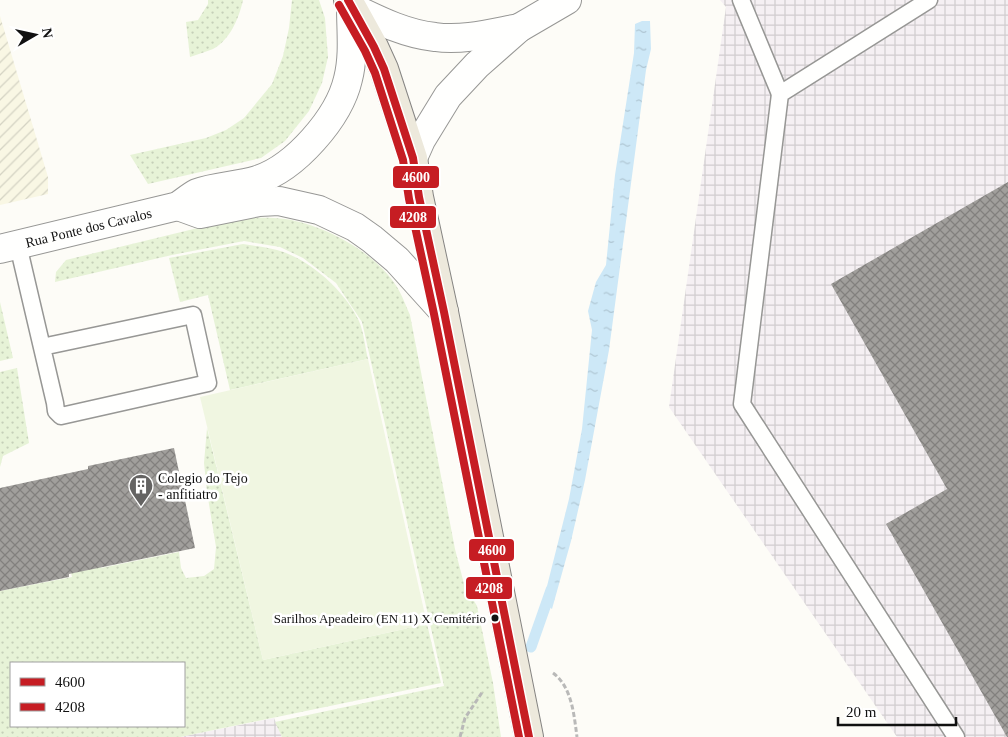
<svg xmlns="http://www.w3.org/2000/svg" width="1008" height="737" font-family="Georgia,serif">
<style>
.industrial{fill:url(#industrial-grid)}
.farmland{fill:url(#farmland-furrows)}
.grass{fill:url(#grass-dots);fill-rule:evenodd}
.pitch{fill:#f0f6e1}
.water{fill:url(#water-ripples)}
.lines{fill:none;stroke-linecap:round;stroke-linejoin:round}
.stream{stroke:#cde8f7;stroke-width:11}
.building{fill:url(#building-cross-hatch)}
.lane-casing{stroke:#979795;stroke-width:19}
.street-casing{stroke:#979795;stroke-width:30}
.primary-casing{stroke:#858482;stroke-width:30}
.path{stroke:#b9b9b8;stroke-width:3;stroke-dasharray:5 2.5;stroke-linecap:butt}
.lane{stroke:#fffffe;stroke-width:16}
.street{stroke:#fffffe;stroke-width:28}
.primary{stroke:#ede9dc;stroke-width:28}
.bus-1-casing{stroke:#fff;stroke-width:11}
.bus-2-casing{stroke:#fff;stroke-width:11}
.bus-1{stroke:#c61d23;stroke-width:8}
.bus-2{stroke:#c61d23;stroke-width:8}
.bus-dot{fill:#111;stroke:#fff;stroke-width:2}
.labels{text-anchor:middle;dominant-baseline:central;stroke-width:5;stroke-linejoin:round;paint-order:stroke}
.bus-label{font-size:13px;fill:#111;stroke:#fff;text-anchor:end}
.street-label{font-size:14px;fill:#111;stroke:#fff}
.poi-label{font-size:14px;fill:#111;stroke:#fff;text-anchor:start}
.line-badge{stroke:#fff;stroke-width:2}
.badge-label{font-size:14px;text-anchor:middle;font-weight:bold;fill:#fff}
</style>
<defs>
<pattern id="industrial-grid" width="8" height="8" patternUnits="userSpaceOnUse" patternTransform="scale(1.25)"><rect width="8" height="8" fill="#f5f0f3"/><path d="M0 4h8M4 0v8" fill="none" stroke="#d1cdcf"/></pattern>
<pattern id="farmland-furrows" width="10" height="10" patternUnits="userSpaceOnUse" patternTransform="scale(1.25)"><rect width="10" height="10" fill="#f9f7e4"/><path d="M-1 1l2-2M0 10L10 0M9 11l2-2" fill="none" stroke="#d4d3c3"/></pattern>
<pattern id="grass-dots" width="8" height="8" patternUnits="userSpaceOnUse" patternTransform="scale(1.25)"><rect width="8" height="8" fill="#e7f3d7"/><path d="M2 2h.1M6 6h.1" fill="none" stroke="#c5cfb8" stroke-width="1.8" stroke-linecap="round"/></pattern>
<pattern id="water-ripples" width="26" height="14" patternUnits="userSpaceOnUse" patternTransform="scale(1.25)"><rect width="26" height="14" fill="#cde8f7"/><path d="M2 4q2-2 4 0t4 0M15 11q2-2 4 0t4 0" fill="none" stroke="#afc6d3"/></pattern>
<pattern id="building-cross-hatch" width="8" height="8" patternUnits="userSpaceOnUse" patternTransform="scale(1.25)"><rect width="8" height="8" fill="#a19f9c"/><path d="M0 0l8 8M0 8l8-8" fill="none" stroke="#82807e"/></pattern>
</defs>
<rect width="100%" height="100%" fill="#fdfcf7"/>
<g class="industrial">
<path d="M 720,0 L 1008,0 L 1008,737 L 897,737 L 669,407 L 726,7 Z"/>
<path d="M 274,718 L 282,737 L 180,737 Z"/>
</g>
<path class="farmland" d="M 0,16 L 48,177 L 48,194 L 0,205 Z"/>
<g class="grass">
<path d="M 208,0 L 243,0 C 239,18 230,40 213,49 C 206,52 198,54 190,57 L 186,22 L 198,20 L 208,4 Z"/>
<path d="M 292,0 L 319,0 L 325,18 L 328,57 L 322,83 L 309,111 L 285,141 L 261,158 L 148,184 L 130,155 L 206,138 L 226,130 L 244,118 L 272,84 L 283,56 L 289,28 Z"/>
<path d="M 243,217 C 257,218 271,217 285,219 C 325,225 375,252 397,287 C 402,295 406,306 410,315 L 455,549 L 464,584 L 477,606 L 493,683 L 501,737 L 282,737 L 275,722 L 444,686 L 362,322 L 336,283 L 303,258 L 280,247 L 244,241 L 172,255 L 55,282 L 56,272 L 66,260 Z"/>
<path d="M 243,244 C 254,246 266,247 277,250 C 310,259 345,291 359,321 C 364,333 365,347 368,359 L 230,390 L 208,295 L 180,302 L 169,258 Z"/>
<path d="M 0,302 L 13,358 L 0,361 Z"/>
<path d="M 17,368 L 29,443 L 3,456 L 0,467 L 0,372 Z"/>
<path d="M 207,428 L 263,660 L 427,624 L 441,683 L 180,737 L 0,737 L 0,591 L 72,577 L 70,568 L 99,562 L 101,568 L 179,552 L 181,568 L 186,578 L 204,576 L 214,569 L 216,547 L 207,492 L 204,463 ZM 11,663 L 184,663 L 184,726 L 11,726 Z"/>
</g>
<path class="pitch" d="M 368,359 L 427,624 L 263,660 L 200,397 Z"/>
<path class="water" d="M 642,21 L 650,21 L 651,49 L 646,70 L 609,350 L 585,480 L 571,541 L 552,609 L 543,602 L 569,499 L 582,429 L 592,330 L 588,311 L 596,282 L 606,265 L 615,175 L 634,53 L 635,24 Z"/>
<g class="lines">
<path class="stream" d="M 531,647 L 551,590"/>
</g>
<g class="building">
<path d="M 1008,182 L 1008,737 L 1007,737 L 886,524 L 947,489 L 831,284 Z"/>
<path d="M 174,448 L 195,548 L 69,574 L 69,577 L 0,591 L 0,488 L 88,469 L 88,466 Z"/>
</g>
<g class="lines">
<defs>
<g id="lane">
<path d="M 741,0 L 780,94"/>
<path d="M 929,0 L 780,94 L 742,404 L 956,737"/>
<path d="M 18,245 L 55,403 L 56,411 L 61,416 L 208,383 L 193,315 L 42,347"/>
</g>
<g id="street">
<path d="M 413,158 L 421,140 L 448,96 L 477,65 L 519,28 L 567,0"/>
<path d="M 178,206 L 200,214 L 259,202 L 279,201 L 319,210 L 355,227 L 372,239 L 397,260 L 444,312"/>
<path id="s1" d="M 0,249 L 178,206 C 184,202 191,196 197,193 C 215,186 238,186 257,180 C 295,168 339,118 348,79 C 354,56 351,31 351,7 C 378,20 405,34 435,37 C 463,41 492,33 519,28"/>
</g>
<path id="primary" d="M 348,0 L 374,47 L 384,69 L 413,158 L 419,197 L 444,312 L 529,737"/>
</defs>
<use href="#lane" class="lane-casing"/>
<use href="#street" class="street-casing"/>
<use href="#primary" class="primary-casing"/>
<g class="path">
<path d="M 553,673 C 572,687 574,715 577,737"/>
<path d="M 460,737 L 465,718 L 483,691"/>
</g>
<use href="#lane" class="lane"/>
<use href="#street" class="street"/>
<use href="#primary" class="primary"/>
<defs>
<path id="bus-1" d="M 348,0 L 374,47 L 384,69 L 413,158 L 419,197 L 444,312 L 529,737"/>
<path id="bus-2" d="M 339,5 L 365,51 L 375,73 L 403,160 L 409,199 L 434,314 L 519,737"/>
</defs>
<use href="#bus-1" class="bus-1-casing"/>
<use href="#bus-2" class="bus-2-casing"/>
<use href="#bus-1" class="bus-1"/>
<use href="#bus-2" class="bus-2"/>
</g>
<defs>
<symbol id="building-pin" viewBox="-11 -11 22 30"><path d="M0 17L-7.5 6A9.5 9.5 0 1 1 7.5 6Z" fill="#646362" stroke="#fff"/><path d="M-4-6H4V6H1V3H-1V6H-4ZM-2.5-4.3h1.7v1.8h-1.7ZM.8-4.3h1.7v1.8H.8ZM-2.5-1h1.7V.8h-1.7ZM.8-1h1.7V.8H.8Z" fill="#fff"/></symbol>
</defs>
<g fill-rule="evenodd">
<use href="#building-pin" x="127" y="472" width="28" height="38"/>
</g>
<circle class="bus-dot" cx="495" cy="618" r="4.5"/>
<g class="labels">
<g class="bus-label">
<text x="486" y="618">Sarilhos Apeadeiro (EN 11) X Cemitério</text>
</g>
<g class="street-label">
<text stroke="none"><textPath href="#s1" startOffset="91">Rua Ponte dos Cavalos</textPath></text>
</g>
<g class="poi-label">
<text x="158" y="478">Colegio do Tejo<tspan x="158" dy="16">- anfitiatro</tspan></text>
</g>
</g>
<g class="line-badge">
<rect x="392" y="165" width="48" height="24" rx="5" fill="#c61d23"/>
<rect x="389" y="205" width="48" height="24" rx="5" fill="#c61d23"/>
<rect x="468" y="538" width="47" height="24" rx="5" fill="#c61d23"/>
<rect x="465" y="576" width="48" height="24" rx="5" fill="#c61d23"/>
</g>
<g class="badge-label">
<text x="416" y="182">4600</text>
<text x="413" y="222">4208</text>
<text x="492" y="555">4600</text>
<text x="489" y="593">4208</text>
</g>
<rect x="10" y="662" width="175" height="65" fill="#ffffff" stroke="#a0a0a0"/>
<rect x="20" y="678" width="25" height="8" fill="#c61d23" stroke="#a0a0a0"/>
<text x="55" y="687" font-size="15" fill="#111111">4600</text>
<rect x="20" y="703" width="25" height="8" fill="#c61d23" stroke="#a0a0a0"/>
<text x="55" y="712" font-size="15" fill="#111111">4208</text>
<g transform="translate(35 35) rotate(81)" stroke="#ffffff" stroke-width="4" paint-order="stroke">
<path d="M0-4L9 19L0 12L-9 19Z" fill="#111111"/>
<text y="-8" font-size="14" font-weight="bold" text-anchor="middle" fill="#111111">N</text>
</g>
<path d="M838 717v8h118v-8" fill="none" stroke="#111111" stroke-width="2.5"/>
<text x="846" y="717" font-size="15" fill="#111111" stroke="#ffffff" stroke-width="4" paint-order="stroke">20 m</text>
</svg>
